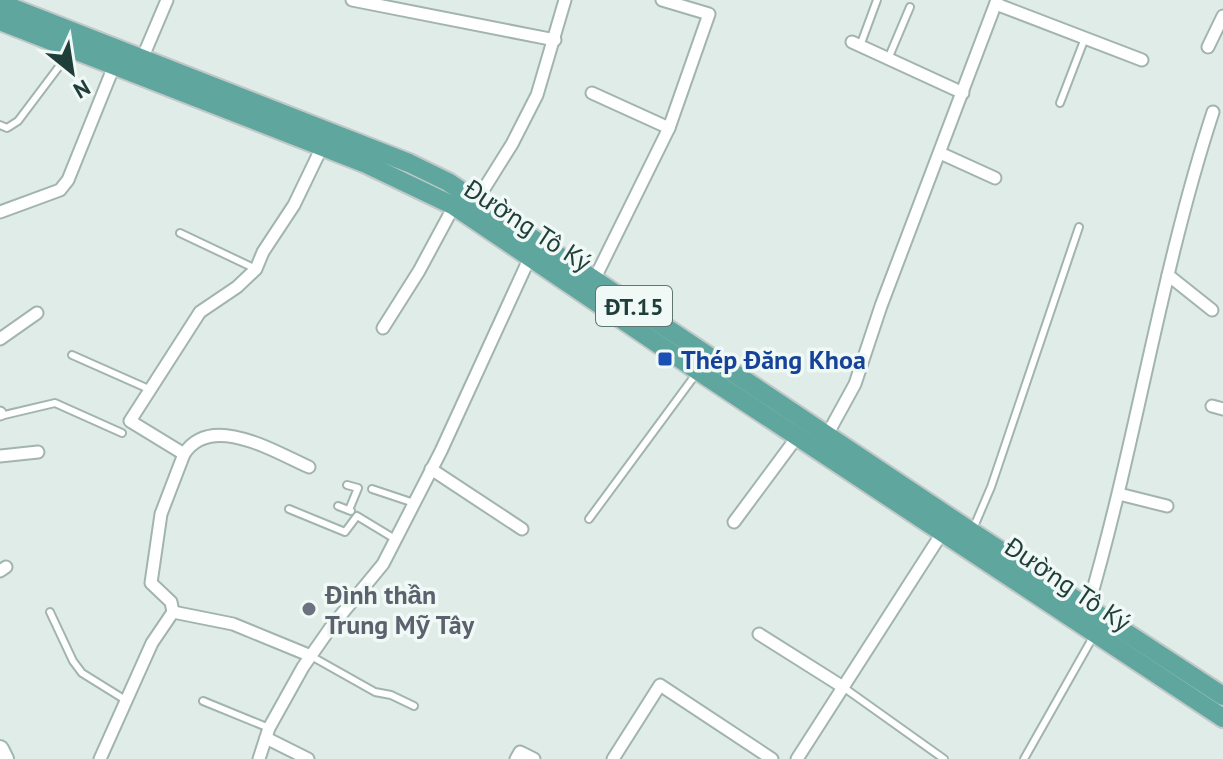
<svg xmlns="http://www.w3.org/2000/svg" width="1223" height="759" font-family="'PT Sans',sans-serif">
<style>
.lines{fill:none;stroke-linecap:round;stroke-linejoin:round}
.service-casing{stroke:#a2b4b0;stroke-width:10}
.minor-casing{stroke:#a2b4b0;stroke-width:15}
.secondary-casing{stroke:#9db9b3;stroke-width:20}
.primary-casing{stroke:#c0c9c8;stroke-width:22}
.service{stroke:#fff;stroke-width:6}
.minor{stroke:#fff;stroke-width:11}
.secondary{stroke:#fff;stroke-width:16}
.primary{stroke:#5fa79e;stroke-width:18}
.transit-dot{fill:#1a4fb4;stroke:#f0f9f6;stroke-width:3}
.worship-dot{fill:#6b7280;stroke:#f0f9f6;stroke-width:3}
.labels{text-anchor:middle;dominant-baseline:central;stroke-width:7;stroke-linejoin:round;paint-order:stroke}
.shield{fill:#f0f9f6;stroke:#5e7672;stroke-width:2}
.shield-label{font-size:24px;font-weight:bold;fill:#1f3e3a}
.street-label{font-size:26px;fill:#1f3e3a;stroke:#f0f9f6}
.transit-label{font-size:26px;font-weight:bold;fill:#164399;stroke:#f0f9f6;text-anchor:start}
.worship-label{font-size:26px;font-weight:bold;fill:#5b616d;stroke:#f0f9f6;text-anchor:start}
</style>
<rect width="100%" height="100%" fill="#e0ece8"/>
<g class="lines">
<defs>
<g id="service">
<path d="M 860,46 L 877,0"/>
<path d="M 888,59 L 910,7"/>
<path d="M 1060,103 L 1085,38"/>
<path d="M 0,125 L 7,128 L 18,121 L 70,52"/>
<path d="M 180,233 L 256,269"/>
<path d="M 72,355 L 151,390"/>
<path d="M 0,416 L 55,403 L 122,433"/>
<path d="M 347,485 L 358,488 L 349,510"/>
<path d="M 372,489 L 414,503"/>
<path d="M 338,506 L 351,511"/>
<path d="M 289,509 L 345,532 L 357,516 L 395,539"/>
<path d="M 589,519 L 696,374"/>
<path d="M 973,529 L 991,487 L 1079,227"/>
<path d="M 50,612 L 73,661 L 82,673 L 127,701"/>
<path d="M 311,656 L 375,692 L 391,695 L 414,706"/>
<path d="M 843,687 L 944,759"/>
<path d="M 203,701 L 269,728"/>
<path d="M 1024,759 L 1093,637"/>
</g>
<g id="minor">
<path d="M 352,0 L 555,40"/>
<path d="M 996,4 L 1142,60"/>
<path d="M 852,42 L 963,93"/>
<path d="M 1208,47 L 1223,16"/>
<path d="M 142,59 L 167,0"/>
<path d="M 592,93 L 669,128"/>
<path d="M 940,153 L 995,178"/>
<path d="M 477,200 L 512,144 L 537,95 L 565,0"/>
<path d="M 0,212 L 60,190 L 68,180 L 114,66"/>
<path d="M 1168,275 L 1212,310"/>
<path d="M 592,284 L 669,128 L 709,14 L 662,0"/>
<path d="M 383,328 L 419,271 L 454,206"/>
<path d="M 0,339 L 37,313"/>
<path d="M 1212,406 L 1223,409"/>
<path d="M 0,413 L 0,414"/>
<path d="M 827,435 L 855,384 L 881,306 L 997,0"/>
<path d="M 184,454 C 211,412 275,452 309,467"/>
<path d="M 0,456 L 38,452"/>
<path d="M 431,469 L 522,529"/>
<path d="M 1119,494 L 1167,506"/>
<path d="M 734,522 L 797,437"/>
<path d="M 0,571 L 6,567"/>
<path d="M 1088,607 C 1136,444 1160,274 1213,112"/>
<path d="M 173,612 L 171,602 L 151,583 L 161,514 L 184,454 L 130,421 L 200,312 L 237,287 L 256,269 L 263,252 L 294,205 L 322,147"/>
<path d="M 173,612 L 233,624 L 311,656"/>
<path d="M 759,634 L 843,687"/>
<path d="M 266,738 L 308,759"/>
<path d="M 100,759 L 152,643 L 173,612"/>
<path d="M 259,759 L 269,728 L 303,667 L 331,627 L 383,564 L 441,451 L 530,257"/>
<path d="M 516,759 L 520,752 L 534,759"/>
<path d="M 613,759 L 660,685 L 772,759"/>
<path d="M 797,759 L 942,533"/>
</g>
<path id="secondary" d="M 0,749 L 5,759"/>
<g id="primary">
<path d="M 0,3 L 409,163 L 448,182 L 972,532 L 1223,696"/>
<path d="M 0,21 L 364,163 L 454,206 L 698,371 L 1223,718"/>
</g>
</defs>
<use href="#service" class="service-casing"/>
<use href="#minor" class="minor-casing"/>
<use href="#secondary" class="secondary-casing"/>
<use href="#primary" class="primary-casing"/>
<use href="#service" class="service"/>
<use href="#minor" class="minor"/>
<use href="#secondary" class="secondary"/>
<use href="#primary" class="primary"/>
</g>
<rect class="transit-dot" x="657" y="351" width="16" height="16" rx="4"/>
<circle class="worship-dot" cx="309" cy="609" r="8"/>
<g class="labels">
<rect class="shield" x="596" y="286" width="76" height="40" rx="6"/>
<g class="shield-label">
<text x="634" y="306">ĐT.15</text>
</g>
<g class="street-label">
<text transform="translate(528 225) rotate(33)">Đường Tô Ký</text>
<text transform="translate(1068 584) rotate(34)">Đường Tô Ký</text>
</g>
<g class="transit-label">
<text x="681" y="359">Thép Đăng Khoa</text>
</g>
<g class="worship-label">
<text x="325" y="594">Đình thần<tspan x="325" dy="30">Trung Mỹ Tây</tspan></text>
</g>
</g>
<g transform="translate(72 72) rotate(150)" stroke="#f0f9f6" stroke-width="6" paint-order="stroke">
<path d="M0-6L14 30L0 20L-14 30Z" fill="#1f3e3a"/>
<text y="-12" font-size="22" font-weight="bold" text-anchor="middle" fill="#1f3e3a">N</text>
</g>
</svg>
